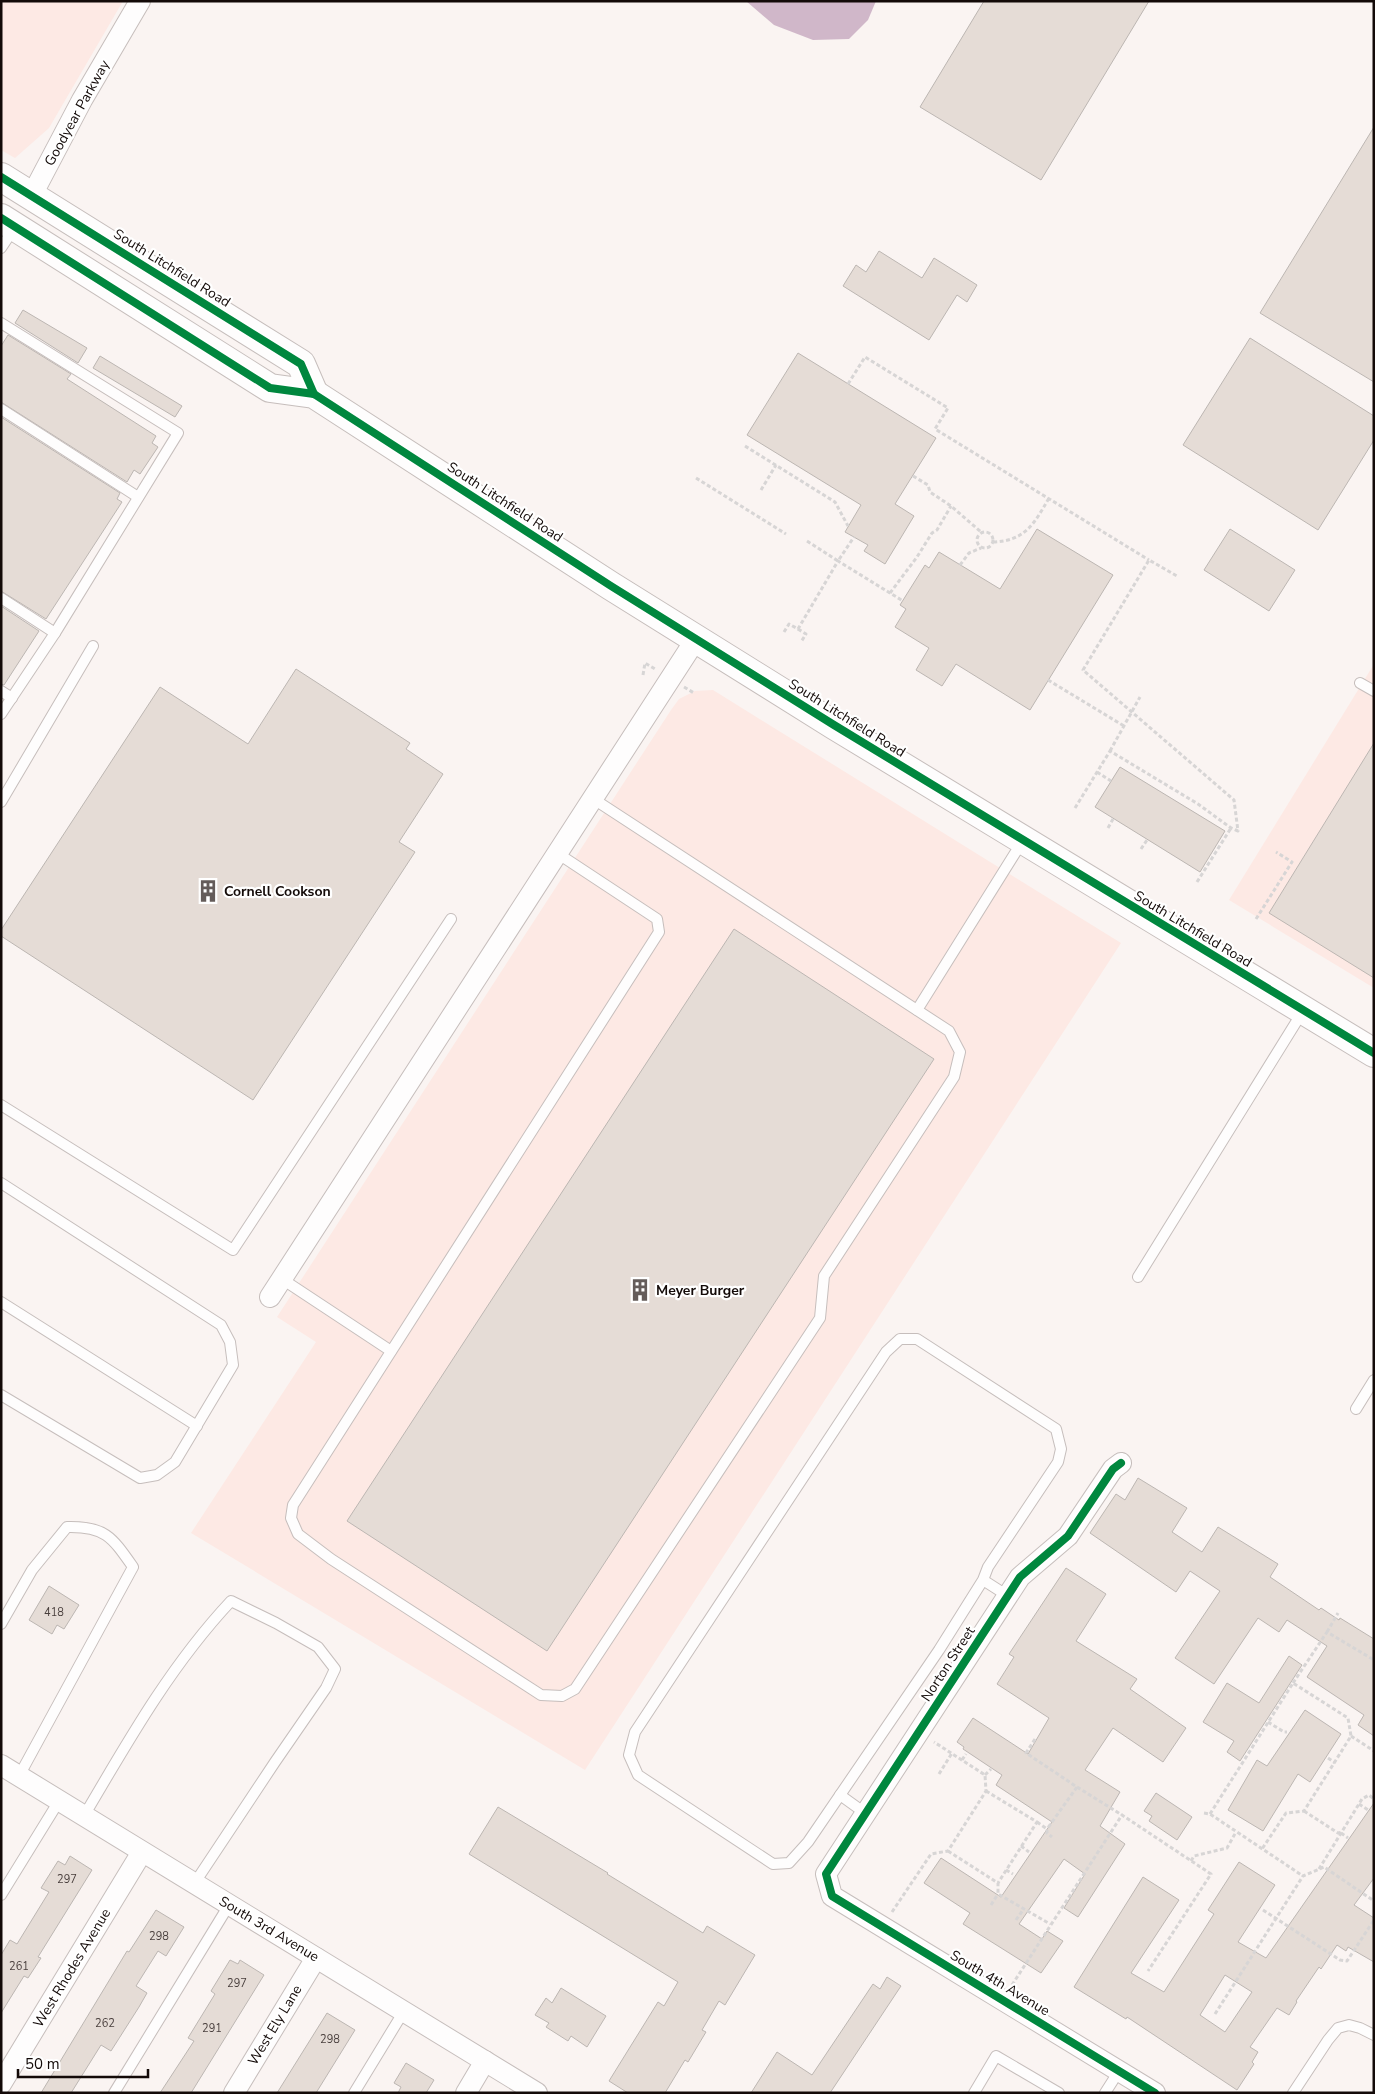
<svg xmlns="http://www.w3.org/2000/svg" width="1375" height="2094" font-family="'Nunito Sans',sans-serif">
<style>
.built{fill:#fde9e4}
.water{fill:#d0b7c9}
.building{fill:#e5dcd6;stroke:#bcb6b2;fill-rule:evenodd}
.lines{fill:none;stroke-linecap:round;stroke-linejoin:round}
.lane-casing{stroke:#c6bebc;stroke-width:12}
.street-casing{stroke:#c6bebc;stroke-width:22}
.secondary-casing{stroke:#c6bebc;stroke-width:30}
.path{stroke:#d7d5d5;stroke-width:3;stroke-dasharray:4 2.5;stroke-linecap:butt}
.lane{stroke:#fefdfd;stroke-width:10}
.street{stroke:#fefdfd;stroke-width:20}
.secondary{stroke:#fefdfd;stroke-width:28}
.cycleway-casing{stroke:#fff;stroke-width:11}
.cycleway{stroke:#00873e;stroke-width:8}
.labels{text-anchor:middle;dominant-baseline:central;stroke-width:4.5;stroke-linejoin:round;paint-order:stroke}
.number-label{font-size:11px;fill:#483e3c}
.street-label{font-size:14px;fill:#130a08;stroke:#fff}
.poi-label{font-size:14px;font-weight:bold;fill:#130a08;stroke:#fff;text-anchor:start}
</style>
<rect width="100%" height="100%" fill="#faf4f2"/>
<g class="built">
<path d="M 1,1 L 123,1 L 49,128 L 15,158 L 1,150 Z"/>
<path d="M 1374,664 L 1374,988 L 1229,900 Z"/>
<path d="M 713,690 L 1121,943 L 585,1770 L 191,1533 L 316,1342 L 277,1317 L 671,710 L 679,699 L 695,691 Z"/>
</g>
<path class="water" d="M 746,1 L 876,1 L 868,20 L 849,39 L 813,40 L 774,25 Z"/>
<g class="building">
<path d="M 984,1 L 1149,1 L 1041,180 L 920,107 Z"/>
<path d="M 1374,127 L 1374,382 L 1260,313 Z"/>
<path d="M 879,251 L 922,278 L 934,258 L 977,285 L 967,302 L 957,295 L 929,340 L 843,286 L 856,265 L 866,272 Z"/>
<path d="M 23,310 L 87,348 L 78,363 L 15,323 Z"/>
<path d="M 8,335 L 71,374 L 67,379 L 156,436 L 152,443 L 158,447 L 140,474 L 134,470 L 127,482 L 1,402 L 1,346 Z"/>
<path d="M 1250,338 L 1374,416 L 1374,440 L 1318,530 L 1183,445 Z"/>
<path d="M 798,353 L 936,438 L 895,504 L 914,516 L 885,564 L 864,551 L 868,545 L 845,532 L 861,505 L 747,435 Z"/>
<path d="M 100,356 L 182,406 L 175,417 L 93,368 Z"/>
<path d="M 1,417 L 120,493 L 117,499 L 122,502 L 46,619 L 1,591 Z"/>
<path d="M 1037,529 L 1113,575 L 1030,710 L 956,664 L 942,686 L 916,670 L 929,648 L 895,627 L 906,609 L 900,605 L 925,565 L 929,568 L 939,552 L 1000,589 Z"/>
<path d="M 1230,529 L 1295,570 L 1269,611 L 1204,570 Z"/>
<path d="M 1,606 L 39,631 L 4,685 L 1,684 Z"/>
<path d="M 296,669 L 410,743 L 406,749 L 443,774 L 399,842 L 415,852 L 253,1100 L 1,936 L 1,930 L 160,687 L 248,744 Z"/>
<path d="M 1374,743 L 1374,978 L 1269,913 Z"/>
<path d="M 1120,767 L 1225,831 L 1200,872 L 1095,807 Z"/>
<path d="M 734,929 L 934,1059 L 547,1651 L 347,1521 Z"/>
<path d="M 1138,1478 L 1187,1508 L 1172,1532 L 1202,1552 L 1218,1527 L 1278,1564 L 1270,1577 L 1319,1610 L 1321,1608 L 1339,1620 L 1340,1618 L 1374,1639 L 1374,1736 L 1358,1725 L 1364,1715 L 1307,1677 L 1327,1646 L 1287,1620 L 1279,1632 L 1258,1618 L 1214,1684 L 1175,1658 L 1220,1591 L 1190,1571 L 1176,1592 L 1090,1533 L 1116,1494 L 1125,1500 Z"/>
<path d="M 1066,1568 L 1106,1594 L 1076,1641 L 1137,1679 L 1130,1689 L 1186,1728 L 1163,1762 L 1113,1728 L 1085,1770 L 1120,1792 L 1100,1826 L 1125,1844 L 1078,1917 L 1064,1908 L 1085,1874 L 1064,1859 L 1019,1924 L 1042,1939 L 1047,1931 L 1063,1941 L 1041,1973 L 963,1924 L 970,1913 L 924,1883 L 941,1858 L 1001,1897 L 1052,1822 L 996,1785 L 1002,1775 L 963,1749 L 964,1747 L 957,1742 L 973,1718 L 1028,1754 L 1049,1718 L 997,1684 L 1014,1657 L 1009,1654 Z"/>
<path d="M 49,1586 L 79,1605 L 64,1629 L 57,1625 L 52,1634 L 29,1620 Z"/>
<path d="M 1289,1656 L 1302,1665 L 1240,1761 L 1227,1752 L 1234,1741 L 1203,1722 L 1227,1683 L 1259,1703 Z"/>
<path d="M 1305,1710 L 1341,1734 L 1310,1782 L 1298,1774 L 1263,1831 L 1228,1810 L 1257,1760 L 1267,1766 Z"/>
<path d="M 1156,1793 L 1192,1817 L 1177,1840 L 1149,1821 L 1152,1816 L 1144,1811 Z"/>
<path d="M 1374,1803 L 1374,1878 L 1354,1905 L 1374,1918 L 1374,1962 L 1348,1947 L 1346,1951 L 1337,1945 L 1321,1969 L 1319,1967 L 1296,2001 L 1297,2002 L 1289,2015 L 1277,2008 L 1250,2047 L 1258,2052 L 1252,2062 L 1254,2064 L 1237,2090 L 1127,2017 L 1126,2019 L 1074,1987 L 1143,1877 L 1179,1900 L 1131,1973 L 1164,1992 L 1214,1914 L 1208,1910 L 1239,1862 L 1275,1885 L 1238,1942 L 1266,1958 ZM 1225,1975 L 1252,1992 L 1225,2032 L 1200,2015 Z"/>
<path d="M 498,1807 L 608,1873 L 607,1874 L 703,1933 L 707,1926 L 755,1955 L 725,2005 L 719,2001 L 702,2030 L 706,2032 L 688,2062 L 685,2060 L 665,2093 L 628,2093 L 609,2081 L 658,2002 L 664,2006 L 678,1982 L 469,1854 Z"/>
<path d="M 70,1856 L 92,1870 L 38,1957 L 41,1958 L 28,1978 L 24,1976 L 1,2013 L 1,1955 L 10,1940 L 17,1944 L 49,1892 L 41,1888 L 58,1861 L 65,1865 Z"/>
<path d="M 156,1910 L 184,1927 L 166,1956 L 158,1951 L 136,1986 L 147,1993 L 139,2007 L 111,2051 L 101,2045 L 71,2093 L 41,2093 L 127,1951 L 129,1952 Z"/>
<path d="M 230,1960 L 238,1964 L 240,1960 L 264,1975 L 191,2093 L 160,2093 L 194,2041 L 188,2038 L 215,1994 L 211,1991 Z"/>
<path d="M 887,1977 L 901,1986 L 830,2093 L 751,2093 L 777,2052 L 812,2075 L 873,1984 L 880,1989 Z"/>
<path d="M 561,1988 L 606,2016 L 587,2047 L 571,2036 L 568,2041 L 546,2027 L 549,2023 L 535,2015 L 546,1998 L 552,2003 Z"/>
<path d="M 327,2013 L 355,2030 L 316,2093 L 277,2093 Z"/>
<path d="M 406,2063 L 434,2080 L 426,2093 L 398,2093 L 401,2087 L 394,2083 Z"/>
</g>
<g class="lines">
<defs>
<g id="lane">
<path d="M 1,248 L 15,227"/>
<path d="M 1,323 L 178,433 L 55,633 L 1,714"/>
<path d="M 1,409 L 138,497"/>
<path d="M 1,598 L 55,633"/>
<path d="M 1360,683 L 1374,691"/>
<path d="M 1,691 L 12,698"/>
<path d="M 1,802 L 93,646"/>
<path d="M 557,853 L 657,919 L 659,932 L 293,1505 L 291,1518 L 298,1534 L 331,1559 L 541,1695 L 562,1696 L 575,1689 L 820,1318 L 824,1276 L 954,1077 L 960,1052 L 949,1031 L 592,798"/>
<path d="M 917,1010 L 1022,842"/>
<path d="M 1,1105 L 233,1250 L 451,919"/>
<path d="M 1,1183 L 221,1325 L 230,1342 L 233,1365 L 175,1462 L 157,1475 L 140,1478 L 1,1395"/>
<path d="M 1138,1277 L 1303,1011"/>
<path d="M 282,1279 L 391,1351"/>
<path d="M 1,1302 L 197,1426"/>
<path d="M 1356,1409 L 1374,1380"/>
<path d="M 983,1580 L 939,1650 L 808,1842 L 789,1863 L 773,1864 L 638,1775 L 629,1755 L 635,1732 L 886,1352 L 900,1339 L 917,1339 L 1056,1429 L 1061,1449 L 1058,1462 L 988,1567 L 983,1580 L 1008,1596"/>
<path d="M 1,1624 L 32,1570 L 67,1527 C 105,1526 112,1537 133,1567 L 19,1776"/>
<path d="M 840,1795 L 865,1813"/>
<path d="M 84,1816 C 128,1741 171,1665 231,1601 L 276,1623 L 318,1647 L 335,1669 L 326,1688 L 275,1762 L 194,1884"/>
<path d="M 1,1895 L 59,1801"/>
<path d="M 114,2093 L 229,1905"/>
<path d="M 354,2093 L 404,2011"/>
<path d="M 974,2093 L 996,2056 L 1059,2093"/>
<path d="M 1105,2093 L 1119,2071"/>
<path d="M 1293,2093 L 1328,2040 L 1338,2028 L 1349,2025 L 1360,2028 L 1374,2035"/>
</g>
<g id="street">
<path d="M 32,195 L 82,100 L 140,1"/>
<path d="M 270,1297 L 696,639"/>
<path d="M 1121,1463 L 1113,1469 L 1068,1536 L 1020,1577 L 826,1874 L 832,1896 L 1155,2093"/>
<path d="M 1,1765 L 537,2093"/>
<path d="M 1,2084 L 142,1852"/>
<path d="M 234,2093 L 316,1958"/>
<path d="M 466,2093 L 485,2061"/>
</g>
<g id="secondary">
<path d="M 1,177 L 301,364 L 314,394"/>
<path d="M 1,218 L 270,388 L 314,394 L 611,586 L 834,725 L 1374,1053"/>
</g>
</defs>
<use href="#lane" class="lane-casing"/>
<use href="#street" class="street-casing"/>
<use href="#secondary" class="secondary-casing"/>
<g class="path">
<path d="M 848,384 L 865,357 L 948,408 L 935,429 L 1149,560"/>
<path d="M 745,446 L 835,502 L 848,526"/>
<path d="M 913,476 L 928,485 L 930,492 L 951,506 L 981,532"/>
<path d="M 696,478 L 786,534"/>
<path d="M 761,490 L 776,465"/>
<circle cx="985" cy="540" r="8"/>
<path d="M 807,541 L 838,561 L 854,537"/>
<path d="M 993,542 C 1025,541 1034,524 1049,498"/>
<path d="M 960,565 L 969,553 L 981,548"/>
<path d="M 890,593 L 917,557 L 932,533 L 937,530 L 951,506"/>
<path d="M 798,629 L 806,634 L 801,642"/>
<path d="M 784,632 L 789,624 L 798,629 L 838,561 L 903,601"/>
<path d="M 643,675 L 645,663 L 655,669"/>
<path d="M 1048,680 L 1124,726"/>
<path d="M 684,687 L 694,693"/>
<path d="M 1110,751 L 1140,697"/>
<path d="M 1097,772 L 1111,781"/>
<path d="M 1075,808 L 1110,751 L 1198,804 L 1231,828 L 1238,831 L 1234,800 L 1083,670 L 1149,560 L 1177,576"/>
<path d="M 1108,828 L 1113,819"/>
<path d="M 1141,849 L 1147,840"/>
<path d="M 1197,882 L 1231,828"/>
<path d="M 1256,919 L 1292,862 L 1276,852"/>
<path d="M 1327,1632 L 1338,1613"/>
<path d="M 1293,1683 L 1327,1632 L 1374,1660"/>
<path d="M 1268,1722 L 1284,1732 L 1287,1732"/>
<path d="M 1351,1736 L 1374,1751"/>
<path d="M 1035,1739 L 1026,1753 L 1077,1787 L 1047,1829"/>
<path d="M 1328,1758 L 1335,1763"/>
<path d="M 962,1760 L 966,1754"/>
<path d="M 939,1774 L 952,1753"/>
<path d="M 985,1775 L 991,1769"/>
<path d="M 1077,1787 L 1122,1815"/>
<path d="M 986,1791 L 1037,1822 L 998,1883"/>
<path d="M 1359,1804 L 1368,1810"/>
<path d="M 1304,1811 L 1338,1833 L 1342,1832"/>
<path d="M 1204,1813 L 1210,1814 L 1303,1876"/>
<path d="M 1210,1814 L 1293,1683 L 1348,1718 L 1351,1736 L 1304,1811 L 1286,1813 L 1262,1849"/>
<path d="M 1037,1822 L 1047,1829 L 1047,1833 L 1052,1837"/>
<path d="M 1341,1833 L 1348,1838"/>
<path d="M 1021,1846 L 1029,1852"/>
<path d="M 948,1851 L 998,1883 L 998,1894 L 1050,1924"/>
<path d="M 1191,1861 L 1194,1856 L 1227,1848 L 1236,1832"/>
<path d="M 1319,1869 L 1362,1799 L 1369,1795 L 1374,1799"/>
<path d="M 1006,1870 L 1013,1874"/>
<path d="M 991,1905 L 998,1894"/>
<path d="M 1263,1910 L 1340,1960 L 1347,1961 L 1374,1920"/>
<path d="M 892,1912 L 931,1854 L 948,1851 L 986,1791 L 985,1775 L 934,1742"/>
<path d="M 1016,1920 L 1023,1910"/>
<path d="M 1012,1985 L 1122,1815 L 1211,1874 L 1148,1971"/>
<path d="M 1215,2014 L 1303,1876 L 1324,1867 L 1374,1901"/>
</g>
<use href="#lane" class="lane"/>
<use href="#street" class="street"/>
<use href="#secondary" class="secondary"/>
<defs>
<g id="cycleway">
<path d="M 1,177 L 301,364 L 314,394"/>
<path d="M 1,218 L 270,388 L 314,394 L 611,586 L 834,725 L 1374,1053"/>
<path d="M 1121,1463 L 1113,1469 L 1068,1536 L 1020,1577 L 826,1874 L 832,1896 L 1155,2093"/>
</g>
</defs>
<use href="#cycleway" class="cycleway-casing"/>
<use href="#cycleway" class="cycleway"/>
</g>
<defs>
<symbol id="building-bare" viewBox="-9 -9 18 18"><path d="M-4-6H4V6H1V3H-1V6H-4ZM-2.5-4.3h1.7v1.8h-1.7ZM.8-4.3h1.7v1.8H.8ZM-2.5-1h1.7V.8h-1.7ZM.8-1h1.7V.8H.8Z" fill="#645c5a" stroke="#fff" stroke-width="2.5" paint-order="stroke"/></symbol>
</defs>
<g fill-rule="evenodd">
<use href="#building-bare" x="192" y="875" width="32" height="32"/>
<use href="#building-bare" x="624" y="1274" width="32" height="32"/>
</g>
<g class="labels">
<g class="number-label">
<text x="54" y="1612">418</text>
<text x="67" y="1879">297</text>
<text x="159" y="1936">298</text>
<text x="19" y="1966">261</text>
<text x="237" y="1983">297</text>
<text x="105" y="2023">262</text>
<text x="212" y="2028">291</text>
<text x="330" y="2039">298</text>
</g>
<g class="street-label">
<text transform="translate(77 113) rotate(-61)">Goodyear Parkway</text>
<text transform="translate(172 268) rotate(32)">South Litchfield Road</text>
<text transform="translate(505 502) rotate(33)">South Litchfield Road</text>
<text transform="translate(847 718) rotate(32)">South Litchfield Road</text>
<text transform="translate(1193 929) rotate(31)">South Litchfield Road</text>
<text transform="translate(948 1664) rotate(-57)">Norton Street</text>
<text transform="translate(269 1929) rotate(31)">South 3rd Avenue</text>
<text transform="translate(72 1968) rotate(-59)">West Rhodes Avenue</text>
<text transform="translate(1000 1983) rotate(31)">South 4th Avenue</text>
<text transform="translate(275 2025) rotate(-59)">West Ely Lane</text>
</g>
<g class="poi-label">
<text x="224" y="891">Cornell Cookson</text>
<text x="656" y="1290">Meyer Burger</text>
</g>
</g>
<rect width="1375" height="2094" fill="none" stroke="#130a08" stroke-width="5"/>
<path d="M18 2069v8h130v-8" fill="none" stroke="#130a08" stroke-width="2.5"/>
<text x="25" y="2069" font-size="15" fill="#130a08" stroke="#ffffff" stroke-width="4" paint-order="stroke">50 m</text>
</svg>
